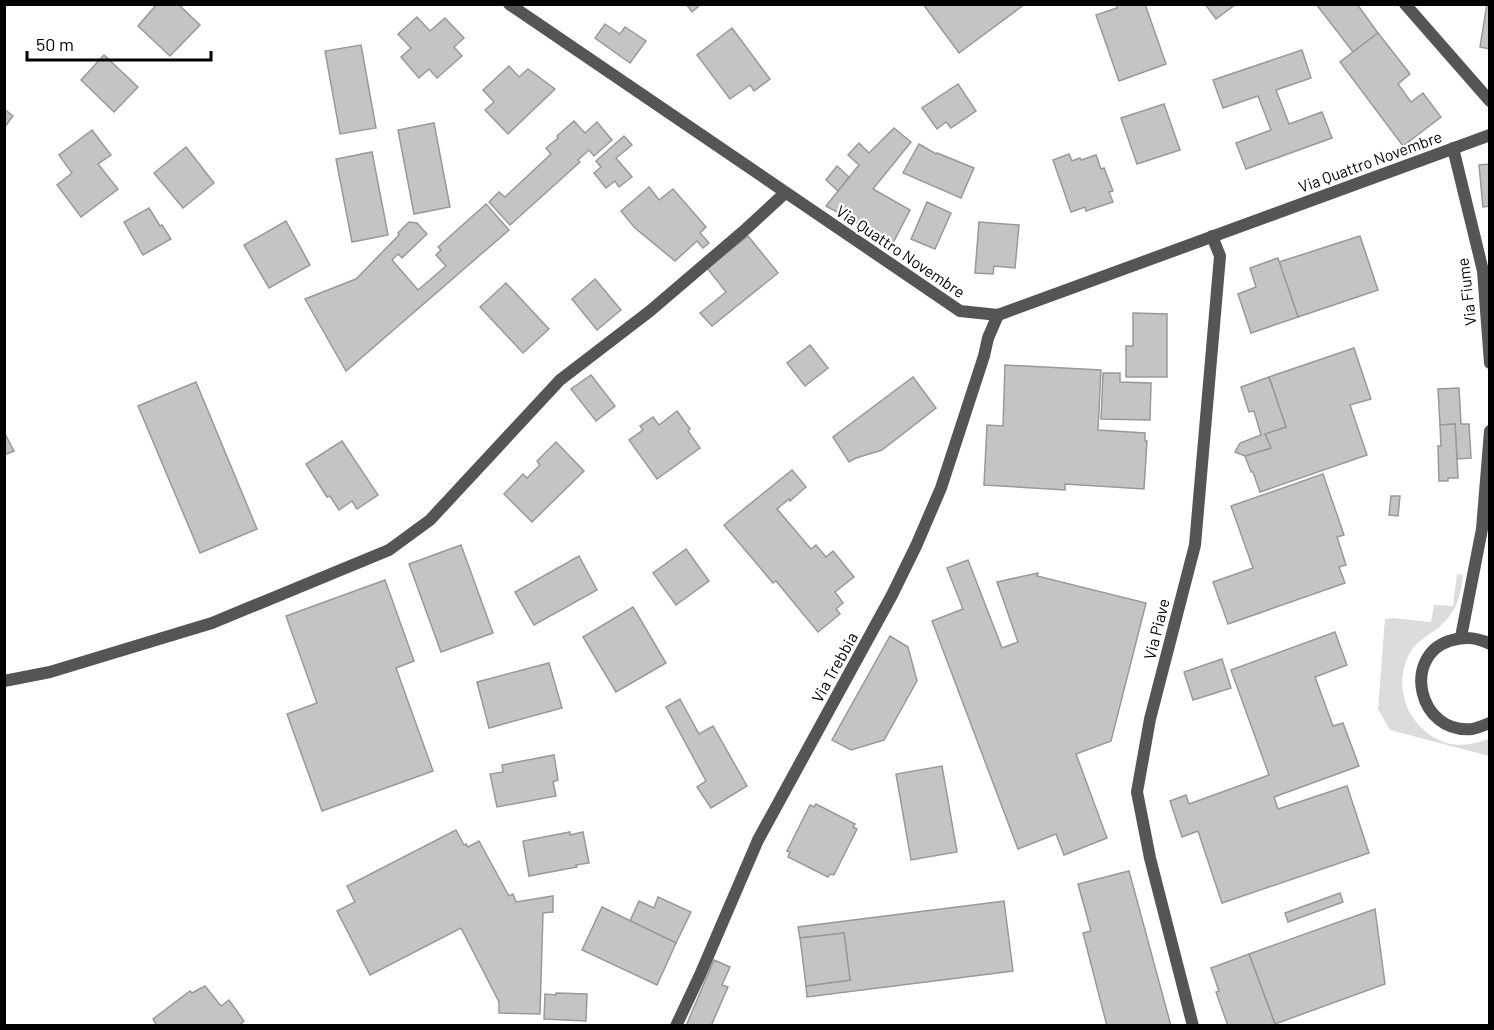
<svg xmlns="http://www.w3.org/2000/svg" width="1494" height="1030" font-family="Barlow,sans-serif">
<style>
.green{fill:#dcdcdc}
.building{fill:#c4c4c4;stroke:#999;stroke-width:1.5}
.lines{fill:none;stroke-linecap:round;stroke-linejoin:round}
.minor{stroke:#555;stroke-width:12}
.labels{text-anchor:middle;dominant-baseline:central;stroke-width:4.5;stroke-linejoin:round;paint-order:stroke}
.street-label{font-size:16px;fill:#000;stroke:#fff}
</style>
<rect width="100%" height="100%" fill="#fff"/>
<path class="green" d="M 1457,574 L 1463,575 C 1461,591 1459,605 1448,618 C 1431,639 1412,636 1404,668 C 1395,703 1421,742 1458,745 C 1469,745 1479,742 1489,739 L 1489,756 L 1390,730 L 1378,709 L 1385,619 L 1393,618 L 1431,622 L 1434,605 L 1453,606 Z"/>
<g class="building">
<path d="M 157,4 L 178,4 L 200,25 L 170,56 L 138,26 Z"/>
<path d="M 686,4 L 701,4 L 692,12 Z"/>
<path d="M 923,4 L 1025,4 L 959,53 Z"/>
<path d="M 1116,4 L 1145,4 L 1166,64 L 1119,81 L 1096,15 L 1117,8 Z"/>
<path d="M 1205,4 L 1236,4 L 1216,19 Z"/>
<path d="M 1316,4 L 1357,4 L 1378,33 L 1353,52 Z"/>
<path d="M 1487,4 L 1490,4 L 1490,49 L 1480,47 Z"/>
<path d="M 417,17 L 430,31 L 445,18 L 464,38 L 454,47 L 462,56 L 437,78 L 429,69 L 419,78 L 401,57 L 411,48 L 398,34 Z"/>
<path d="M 605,24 L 620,34 L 625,27 L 646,41 L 630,63 L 595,38 Z"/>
<path d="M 732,28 L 770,79 L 754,91 L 750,85 L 730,99 L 697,55 Z"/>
<path d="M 1378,33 L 1410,74 L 1398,84 L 1411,102 L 1423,93 L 1441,117 L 1403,146 L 1340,62 Z"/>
<path d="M 361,45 L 376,128 L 340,134 L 325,51 Z"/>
<path d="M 1302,50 L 1311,78 L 1276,90 L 1289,124 L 1322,112 L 1332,138 L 1246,169 L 1236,143 L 1271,130 L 1258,96 L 1223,108 L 1213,80 Z"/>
<path d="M 104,55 L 138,87 L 114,112 L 81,80 Z"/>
<path d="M 509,66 L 519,77 L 528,69 L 555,89 L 508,134 L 485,110 L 494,102 L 483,90 Z"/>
<path d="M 958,84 L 976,111 L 951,128 L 946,122 L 937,129 L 922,108 Z"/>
<path d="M 1164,104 L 1180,150 L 1137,164 L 1121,118 Z"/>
<path d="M 4,109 L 13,116 L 4,128 Z"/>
<path d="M 574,121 L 585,133 L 597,122 L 612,140 L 594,156 L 589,150 L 578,160 L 580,162 L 510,225 L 489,202 L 499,192 L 505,197 L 551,154 L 546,148 L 558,138 L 557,136 Z"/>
<path d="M 434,123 L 450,207 L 414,214 L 398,130 Z"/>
<path d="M 894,128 L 911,142 L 873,189 L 910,210 L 893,243 L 826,206 L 859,165 L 848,155 L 859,143 L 869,153 Z"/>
<path d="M 92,130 L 111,155 L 98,164 L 118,189 L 81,217 L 57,185 L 72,173 L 59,155 Z"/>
<path d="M 624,136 L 632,145 L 616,158 L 632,177 L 619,187 L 615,181 L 606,188 L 594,173 L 601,167 L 596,161 Z"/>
<path d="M 919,144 L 936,154 L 937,153 L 974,168 L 961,198 L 903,173 Z"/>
<path d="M 186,147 L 214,183 L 183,208 L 154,173 Z"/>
<path d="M 372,152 L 388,235 L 352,242 L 336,159 Z"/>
<path d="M 1069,154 L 1072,161 L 1080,158 L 1081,160 L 1096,155 L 1101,169 L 1104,168 L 1113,191 L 1109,192 L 1113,202 L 1086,211 L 1085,207 L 1071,212 L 1053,160 Z"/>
<path d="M 1490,164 L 1490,206 L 1483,207 L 1479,165 Z"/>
<path d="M 837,166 L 849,177 L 838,191 L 826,180 Z"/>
<path d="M 649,187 L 659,200 L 673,189 L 706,227 L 700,233 L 709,243 L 703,248 L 697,241 L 675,261 L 635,228 L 621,211 Z"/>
<path d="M 927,202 L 951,213 L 935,249 L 911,239 Z"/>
<path d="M 486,204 L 509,230 L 346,371 L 305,299 L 356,279 L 399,235 L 398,233 L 409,222 L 417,223 L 427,234 L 402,258 L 398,254 L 392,260 L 418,290 L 446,266 L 436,255 L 441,250 L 438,247 Z"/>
<path d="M 149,208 L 160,226 L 162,225 L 171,239 L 143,255 L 124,222 Z"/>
<path d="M 286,221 L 310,265 L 269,288 L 244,245 Z"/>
<path d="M 979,222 L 1019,225 L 1015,268 L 994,266 L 993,274 L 975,273 Z"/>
<path d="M 748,236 L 778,273 L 712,326 L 700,313 L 726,292 L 707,268 Z"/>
<path d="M 1360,236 L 1378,290 L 1298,317 L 1279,262 Z"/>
<path d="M 1278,258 L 1298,317 L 1251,333 L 1238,294 L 1256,287 L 1250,268 Z"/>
<path d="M 595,279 L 621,310 L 597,330 L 572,299 Z"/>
<path d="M 506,283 L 549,329 L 523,353 L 480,307 Z"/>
<path d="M 1133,313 L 1167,314 L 1167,377 L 1126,377 L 1126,346 L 1133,346 Z"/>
<path d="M 810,345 L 828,368 L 805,386 L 787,363 Z"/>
<path d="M 1354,348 L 1371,399 L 1350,405 L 1367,455 L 1260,492 L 1253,472 L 1251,472 L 1245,456 L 1271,448 L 1265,434 L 1286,427 L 1269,377 Z"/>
<path d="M 1005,365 L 1101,370 L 1098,430 L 1145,433 L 1145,441 L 1147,441 L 1144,489 L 1065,484 L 1065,490 L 984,485 L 987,425 L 1003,426 Z"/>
<path d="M 1103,373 L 1120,373 L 1120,382 L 1151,383 L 1150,420 L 1101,419 Z"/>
<path d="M 591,375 L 615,406 L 596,421 L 571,389 Z"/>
<path d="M 913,377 L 936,408 L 882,450 L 856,458 L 849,462 L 833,437 Z"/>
<path d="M 1269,377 L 1286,427 L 1265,434 L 1271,448 L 1245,456 L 1235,452 L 1240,443 L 1261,435 L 1254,411 L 1249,412 L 1241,387 Z"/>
<path d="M 196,382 L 257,529 L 200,553 L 138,406 Z"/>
<path d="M 1459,388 L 1461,424 L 1469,424 L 1471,458 L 1457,459 L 1455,424 L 1440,425 L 1438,389 Z"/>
<path d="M 677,411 L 690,429 L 688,431 L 700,448 L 657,479 L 629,440 L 643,430 L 640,426 L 653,417 L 659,425 Z"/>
<path d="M 1455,424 L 1458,478 L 1448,478 L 1448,481 L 1439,481 L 1438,446 L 1441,446 L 1440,425 Z"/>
<path d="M 4,432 L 14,451 L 4,455 Z"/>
<path d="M 342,441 L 378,495 L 357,509 L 352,501 L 339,510 L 330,496 L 327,497 L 306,464 Z"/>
<path d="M 556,442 L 584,471 L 532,522 L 504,494 L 523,474 L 527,478 L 540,465 L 537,461 Z"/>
<path d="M 792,470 L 806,487 L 790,501 L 789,499 L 777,509 L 811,549 L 816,545 L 826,557 L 833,551 L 854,577 L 835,592 L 843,603 L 836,609 L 840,614 L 818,632 L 776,581 L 773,583 L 724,525 Z"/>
<path d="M 1323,474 L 1344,535 L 1337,537 L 1346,565 L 1339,567 L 1345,583 L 1228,624 L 1213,582 L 1253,568 L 1231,506 Z"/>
<path d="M 1391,496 L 1400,496 L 1398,516 L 1389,515 Z"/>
<path d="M 461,545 L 493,633 L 441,652 L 409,564 Z"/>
<path d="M 686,549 L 709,581 L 676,605 L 653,573 Z"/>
<path d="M 579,556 L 597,590 L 534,625 L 515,592 Z"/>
<path d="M 968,560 L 1002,648 L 1018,642 L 997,582 L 1038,573 L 1037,576 L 1146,603 L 1111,741 L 1076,754 L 1107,838 L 1064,855 L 1056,834 L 1018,849 L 932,621 L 963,609 L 947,568 Z"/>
<path d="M 385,580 L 414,661 L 396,668 L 433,771 L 322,811 L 287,714 L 317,703 L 286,616 Z"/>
<path d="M 633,607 L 666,663 L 616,692 L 583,637 Z"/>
<path d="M 1335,632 L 1347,665 L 1315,677 L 1333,726 L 1343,723 L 1359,766 L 1274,797 L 1278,809 L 1347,786 L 1369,853 L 1222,903 L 1198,831 L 1182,837 L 1170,801 L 1186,795 L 1189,804 L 1269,775 L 1231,670 Z"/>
<path d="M 890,636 L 908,647 L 917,681 L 884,740 L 851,750 L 832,740 Z"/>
<path d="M 1222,659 L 1231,688 L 1193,700 L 1184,672 Z"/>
<path d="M 549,663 L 562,708 L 489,728 L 477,682 Z"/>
<path d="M 680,699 L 699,734 L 713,726 L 747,786 L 711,808 L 697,787 L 706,781 L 666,707 Z"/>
<path d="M 554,755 L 558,780 L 553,782 L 556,796 L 497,807 L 490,774 L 503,772 L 502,765 Z"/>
<path d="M 942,766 L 957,852 L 911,860 L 896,774 Z"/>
<path d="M 816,804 L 855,824 L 853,827 L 857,829 L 834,875 L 830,874 L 828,877 L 788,857 L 790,852 L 787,851 L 810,805 L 814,807 Z"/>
<path d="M 456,830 L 464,845 L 466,844 L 468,847 L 479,841 L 509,896 L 513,894 L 516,902 L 553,896 L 553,912 L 543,913 L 540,1014 L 499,1013 L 499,1002 L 461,928 L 370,975 L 337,911 L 355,902 L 347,886 Z"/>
<path d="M 570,832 L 570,835 L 583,832 L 589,863 L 576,865 L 577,867 L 529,876 L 523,841 Z"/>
<path d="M 1129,871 L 1171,1026 L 1107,1026 L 1083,933 L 1091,931 L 1078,884 Z"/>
<path d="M 1340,893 L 1343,902 L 1288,922 L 1285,913 Z"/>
<path d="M 658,897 L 691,912 L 676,943 L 630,921 L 639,901 L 654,908 Z"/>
<path d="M 1004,901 L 1013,971 L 807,997 L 806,986 L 850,980 L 844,933 L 800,938 L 798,927 Z"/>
<path d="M 602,907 L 676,943 L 657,985 L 582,950 Z"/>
<path d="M 1375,909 L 1385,984 L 1275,1024 L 1249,954 Z"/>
<path d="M 844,933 L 850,980 L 806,986 L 800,938 Z"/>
<path d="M 1249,954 L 1275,1024 L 1269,1026 L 1228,1026 L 1216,992 L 1219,991 L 1211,968 Z"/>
<path d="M 714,960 L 730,967 L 722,985 L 728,987 L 711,1026 L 686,1026 Z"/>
<path d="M 205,986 L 221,1006 L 229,1000 L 244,1021 L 238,1026 L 157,1026 L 153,1019 L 190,991 L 192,993 Z"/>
<path d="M 556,993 L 587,994 L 586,1021 L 544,1019 L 545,994 L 556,995 Z"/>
</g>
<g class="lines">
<g class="minor">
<path d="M 509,4 L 960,311 L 998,315 L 1490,135"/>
<path d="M 1405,4 L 1490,101"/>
<path d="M 1453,148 L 1483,271 L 1490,363"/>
<path d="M 1461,637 L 1482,529 L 1490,431"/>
<path d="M 1490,644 C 1476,637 1464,636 1449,641 C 1402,657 1418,734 1472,729 C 1478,728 1484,725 1490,723"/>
<path d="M 4,681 L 50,672 L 212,623 L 389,550 L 430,520 L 560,380 L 650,311 L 746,229 L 785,193"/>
<path d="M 676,1026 L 700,975 L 758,840 L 892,595 L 916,546 L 941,488 L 984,356 L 988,338 L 998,315"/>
<path d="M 1193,1026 L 1150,858 L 1137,792 L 1150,719 L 1195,545 L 1220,256 L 1212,236"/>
</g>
</g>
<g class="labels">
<g class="street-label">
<text transform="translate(1370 161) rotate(-20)">Via Quattro Novembre</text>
<text transform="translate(901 251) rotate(34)">Via Quattro Novembre</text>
<text transform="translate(1466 292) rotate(-97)">Via Fiume</text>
<text transform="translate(1156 629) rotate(-76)">Via Piave</text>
<text transform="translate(834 667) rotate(-61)">Via Trebbia</text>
</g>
</g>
<rect width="1494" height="1030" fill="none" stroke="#000000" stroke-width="12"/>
<path d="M27 51v9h184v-9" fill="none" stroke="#000000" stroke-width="3"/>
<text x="36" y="51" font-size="18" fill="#000000" stroke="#ffffff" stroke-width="4.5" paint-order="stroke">50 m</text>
</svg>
